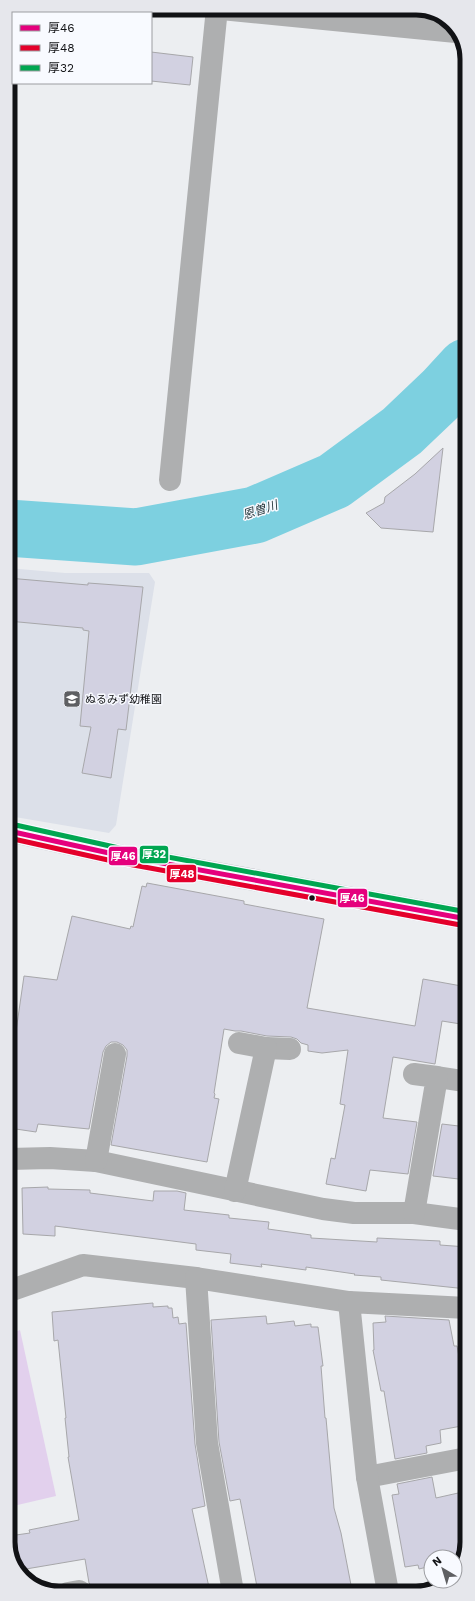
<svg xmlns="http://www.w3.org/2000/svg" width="475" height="1601" font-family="'Work Sans','Noto Sans JP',sans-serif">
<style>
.built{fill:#dce0e9}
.green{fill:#e2d0ed}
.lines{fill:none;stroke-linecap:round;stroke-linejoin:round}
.river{stroke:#7dd0e0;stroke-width:57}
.building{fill:#d2d1e1;stroke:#a7a7aa}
.street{stroke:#aeafb0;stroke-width:22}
.secondary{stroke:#acadb0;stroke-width:22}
.bus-1-casing{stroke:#f8faff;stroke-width:8}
.bus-2-casing{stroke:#f8faff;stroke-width:8}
.bus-3-casing{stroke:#f8faff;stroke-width:8}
.bus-1{stroke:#e5007d;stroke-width:5}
.bus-2{stroke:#e4002b;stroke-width:5}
.bus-3{stroke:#00a651;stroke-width:5}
.bus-dot{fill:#111215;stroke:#f8faff;stroke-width:1.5}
.labels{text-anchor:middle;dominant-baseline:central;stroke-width:3;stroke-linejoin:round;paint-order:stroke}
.poi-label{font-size:11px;fill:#111215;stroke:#f8faff;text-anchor:start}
.water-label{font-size:12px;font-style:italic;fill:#1c3035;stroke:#f8faff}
.rim{fill:none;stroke:#111215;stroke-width:5}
.line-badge{stroke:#f8faff;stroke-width:1.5}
.badge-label{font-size:11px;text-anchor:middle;font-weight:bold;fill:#fff}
</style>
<rect width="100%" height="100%" fill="#eceef1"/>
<path class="built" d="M 8,568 L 65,573 L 149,573 L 155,582 L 116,825 L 109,833 L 9,816 Z"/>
<path class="green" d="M 20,1330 L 56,1496 L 9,1507 L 9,1334 Z"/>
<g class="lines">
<path class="river" d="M 8,528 L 136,537 L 255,515 L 334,481 L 402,431 L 443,392 L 466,367"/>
</g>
<g class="building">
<path d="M 151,52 L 193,57 L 190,85 L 151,81 Z"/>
<path d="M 443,448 L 433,532 L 381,528 L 366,513 L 384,503 L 385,497 L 415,474 Z"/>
<path d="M 8,578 L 88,585 L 88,583 L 143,587 L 126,730 L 118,729 L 111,778 L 82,773 L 91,727 L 80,726 L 89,631 L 83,630 L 83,628 L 8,621 Z"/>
<path d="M 147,883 L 244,901 L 244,904 L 324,919 L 307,1008 L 415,1026 L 423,979 L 467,987 L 467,1025 L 442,1021 L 435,1064 L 393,1057 L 383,1118 L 417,1122 L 408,1174 L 370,1170 L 366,1191 L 326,1184 L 331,1158 L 335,1159 L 345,1105 L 340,1104 L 348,1050 L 322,1053 L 308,1051 L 308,1045 L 301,1043 L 297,1039 L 291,1037 L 267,1036 L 241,1031 L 235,1031 L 224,1029 L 214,1093 L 215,1094 L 214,1098 L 219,1099 L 207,1162 L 111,1145 L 127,1056 L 127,1050 L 123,1045 L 117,1042 L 111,1042 L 106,1046 L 103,1052 L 89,1129 L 38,1124 L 36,1132 L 9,1128 L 9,1080 L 24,976 L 57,980 L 72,916 L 130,929 L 131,926 L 133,927 L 142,886 L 146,887 Z"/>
<path d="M 442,1124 L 467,1127 L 467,1180 L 433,1176 Z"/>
<path d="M 48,1187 L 48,1189 L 90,1190 L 90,1193 L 153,1201 L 154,1191 L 177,1191 L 186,1193 L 184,1210 L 229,1215 L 229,1218 L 269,1222 L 268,1229 L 311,1235 L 311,1238 L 377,1242 L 377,1238 L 440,1241 L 440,1245 L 467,1247 L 467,1289 L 381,1280 L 381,1277 L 354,1275 L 355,1274 L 306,1267 L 306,1270 L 261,1264 L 262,1267 L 230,1263 L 231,1254 L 196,1250 L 196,1244 L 55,1226 L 55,1236 L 23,1234 L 22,1188 Z"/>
<path d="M 153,1303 L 153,1307 L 168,1306 L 168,1308 L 172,1308 L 173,1318 L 178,1317 L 179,1324 L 186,1323 L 195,1444 L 205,1506 L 192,1509 L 210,1592 L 94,1593 L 93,1587 L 89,1583 L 85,1559 L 20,1570 L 9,1552 L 9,1536 L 30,1533 L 29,1530 L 79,1520 L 68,1457 L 69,1457 L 65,1418 L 66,1418 L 58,1340 L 54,1341 L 52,1312 Z"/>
<path d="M 266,1316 L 267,1324 L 294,1321 L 295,1326 L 311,1324 L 311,1327 L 318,1327 L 323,1366 L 321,1366 L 325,1418 L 326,1418 L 334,1508 L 341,1533 L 351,1585 L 335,1589 L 336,1592 L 258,1592 L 240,1499 L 230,1501 L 219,1442 L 211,1320 Z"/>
<path d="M 385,1316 L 449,1320 L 454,1346 L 457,1346 L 464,1384 L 467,1384 L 467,1425 L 440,1430 L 441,1443 L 426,1446 L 427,1453 L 395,1459 L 384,1391 L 381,1391 L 373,1350 L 374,1350 L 373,1323 L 386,1322 Z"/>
<path d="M 432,1477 L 436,1498 L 467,1491 L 467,1542 L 460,1560 L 455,1561 L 455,1557 L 431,1557 L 431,1566 L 419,1569 L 418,1565 L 405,1567 L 392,1495 L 399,1494 L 397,1484 Z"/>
</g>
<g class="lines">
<g class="street">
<path d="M 211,8 L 456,32"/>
<path d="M 170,480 L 217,8"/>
<path d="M 266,1048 L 290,1049"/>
<path d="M 437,1077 L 463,1081"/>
<path d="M 9,1159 L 50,1158 L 96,1161 L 323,1209 L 354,1213 L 414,1213 L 467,1220"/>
<path d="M 96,1161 L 115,1054"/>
<path d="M 235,1191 L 266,1048 L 239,1043"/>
<path d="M 414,1213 L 437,1077 L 414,1074"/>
<path d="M 9,1291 L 83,1265 L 196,1278"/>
<path d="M 367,1477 L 467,1458"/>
<path d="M 233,1592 L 207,1443 L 196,1278 L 349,1302"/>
<path d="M 388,1592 L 367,1477 L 349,1302 L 467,1308"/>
<path d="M 68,1593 L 79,1591 L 82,1593"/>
</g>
<path class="secondary" d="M 9,831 L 118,855 L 467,919"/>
<defs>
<path id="bus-1" d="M 9,831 L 118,855 L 467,919"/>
<path id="bus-2" d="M 9,838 L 117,862 L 466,926"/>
<path id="bus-3" d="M 11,824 L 119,848 L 467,912"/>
</defs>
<use href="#bus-1" class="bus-1-casing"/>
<use href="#bus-2" class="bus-2-casing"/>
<use href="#bus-3" class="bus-3-casing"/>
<use href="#bus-1" class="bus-1"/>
<use href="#bus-2" class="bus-2"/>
<use href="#bus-3" class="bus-3"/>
</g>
<defs>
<symbol id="school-square" viewBox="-11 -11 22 22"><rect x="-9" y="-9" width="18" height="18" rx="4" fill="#5e5f62" stroke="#f8faff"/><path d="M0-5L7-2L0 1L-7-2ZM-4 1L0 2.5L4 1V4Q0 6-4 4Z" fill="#fff"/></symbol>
</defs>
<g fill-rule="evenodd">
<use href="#school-square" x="62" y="689" width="20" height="20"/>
</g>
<circle class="bus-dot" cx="312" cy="898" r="3.5"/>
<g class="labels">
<g class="poi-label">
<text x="85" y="699">ぬるみず幼稚園</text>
</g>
<g class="water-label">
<text transform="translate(260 510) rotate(-18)">恩曽川</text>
</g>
</g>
<path d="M0 0H475V1601H0ZM59 15H416A44 44 0 0 1 460 59V1542A44 44 0 0 1 416 1586H59A44 44 0 0 1 15 1542V59A44 44 0 0 1 59 15Z" fill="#e6e7ec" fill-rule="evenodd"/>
<path class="rim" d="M59 15H416A44 44 0 0 1 460 59V1542A44 44 0 0 1 416 1586H59A44 44 0 0 1 15 1542V59A44 44 0 0 1 59 15Z"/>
<g class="line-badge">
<rect x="139" y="845" width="30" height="19" rx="4" fill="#00a651"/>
<rect x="108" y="846" width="30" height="20" rx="4" fill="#e5007d"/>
<rect x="166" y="864" width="31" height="19" rx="4" fill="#e4002b"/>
<rect x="337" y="888" width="31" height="20" rx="4" fill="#e5007d"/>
</g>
<g class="badge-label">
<text x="154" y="858">厚32</text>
<text x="123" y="860">厚46</text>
<text x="182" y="878">厚48</text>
<text x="352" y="902">厚46</text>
</g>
<rect x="12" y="12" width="140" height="72" fill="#f8faff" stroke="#9c9da1"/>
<rect x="20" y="25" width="20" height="6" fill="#e5007d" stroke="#9c9da1"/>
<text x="48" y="32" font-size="12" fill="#111215">厚46</text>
<rect x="20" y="45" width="20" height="6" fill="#e4002b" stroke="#9c9da1"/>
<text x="48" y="52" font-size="12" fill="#111215">厚48</text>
<rect x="20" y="65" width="20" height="6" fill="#00a651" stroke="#9c9da1"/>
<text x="48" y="72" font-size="12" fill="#111215">厚32</text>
<g transform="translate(443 1569) rotate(322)"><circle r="19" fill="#f8faff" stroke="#9c9da1"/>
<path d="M0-3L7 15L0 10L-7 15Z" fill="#5e5f62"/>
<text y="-6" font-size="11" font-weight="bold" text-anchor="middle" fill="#111215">N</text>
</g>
</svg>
